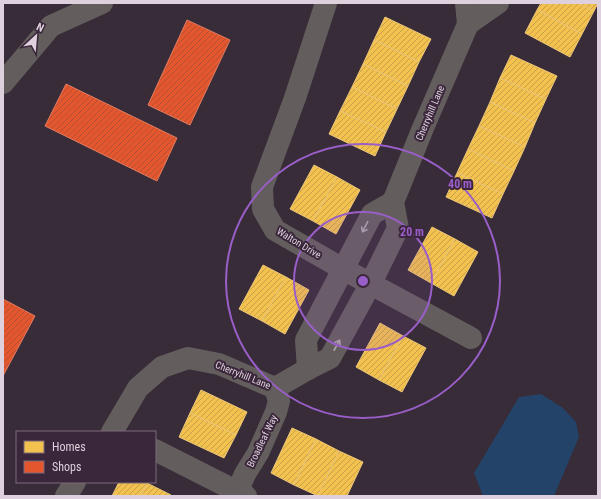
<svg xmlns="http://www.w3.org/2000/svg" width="601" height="499" font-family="'Roboto Condensed',sans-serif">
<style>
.water{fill:#234369}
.homes{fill:url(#homes-hatch);stroke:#ecc679}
.shops{fill:url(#shops-hatch);stroke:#e27c62}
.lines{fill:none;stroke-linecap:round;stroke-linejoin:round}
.minor{stroke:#635e5d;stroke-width:22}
.oneway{stroke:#ada3aa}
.ring{fill:none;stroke:#995ec8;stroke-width:2}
.labels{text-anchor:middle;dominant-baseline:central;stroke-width:4;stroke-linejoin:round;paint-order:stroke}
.street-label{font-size:10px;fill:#ded1dd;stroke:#3b273b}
.centre{fill:#995ec8;stroke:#3b273b;stroke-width:2}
.ring-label{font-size:12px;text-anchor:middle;font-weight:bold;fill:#995ec8;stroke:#3b273b;stroke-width:4;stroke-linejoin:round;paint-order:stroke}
</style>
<defs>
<pattern id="homes-hatch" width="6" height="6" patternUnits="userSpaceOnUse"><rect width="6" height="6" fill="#f2c14e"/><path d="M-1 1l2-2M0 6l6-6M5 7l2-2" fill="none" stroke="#c6a04b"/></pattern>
<pattern id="shops-hatch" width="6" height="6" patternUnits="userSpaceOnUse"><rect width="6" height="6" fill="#e4572e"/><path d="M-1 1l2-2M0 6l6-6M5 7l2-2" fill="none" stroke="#b45034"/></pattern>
</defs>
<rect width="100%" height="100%" fill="#372c37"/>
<path class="water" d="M 541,394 L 563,408 L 576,422 L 579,437 L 554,496 L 483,496 L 474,473 L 519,397 Z"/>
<g class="homes">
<path d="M 541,3 L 579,3 L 594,11 L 582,34 L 537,10 Z"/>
<path d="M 579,3 L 598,3 L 594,11 Z"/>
<path d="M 537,10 L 582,34 L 570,57 L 525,33 Z"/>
<path d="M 385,17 L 431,39 L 419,62 L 374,40 Z"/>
<path d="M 374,40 L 419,62 L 408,86 L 363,64 Z"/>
<path d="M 511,55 L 557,76 L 546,99 L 500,78 Z"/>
<path d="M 363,64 L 408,86 L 397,109 L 352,87 Z"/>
<path d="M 500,78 L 546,99 L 535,123 L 490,102 Z"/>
<path d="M 352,87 L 397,109 L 386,132 L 340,111 Z"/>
<path d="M 490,102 L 535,123 L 525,147 L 479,126 Z"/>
<path d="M 340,111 L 386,132 L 375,156 L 329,134 Z"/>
<path d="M 479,126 L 525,147 L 514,171 L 468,149 Z"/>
<path d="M 468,149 L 514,171 L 503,194 L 457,173 Z"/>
<path d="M 314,165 L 337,177 L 313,221 L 290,209 Z"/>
<path d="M 457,173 L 503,194 L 492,218 L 446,197 Z"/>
<path d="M 337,177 L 360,190 L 336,234 L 313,221 Z"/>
<path d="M 432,227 L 455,239 L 431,283 L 408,270 Z"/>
<path d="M 455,239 L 478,252 L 454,296 L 431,283 Z"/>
<path d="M 263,265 L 286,277 L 262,321 L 239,309 Z"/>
<path d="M 286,277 L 309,290 L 285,334 L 262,321 Z"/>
<path d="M 380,323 L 403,336 L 379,380 L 356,367 Z"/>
<path d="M 403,336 L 426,348 L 402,392 L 379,380 Z"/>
<path d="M 201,390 L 247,412 L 236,435 L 190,413 Z"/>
<path d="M 190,413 L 236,435 L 224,458 L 179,437 Z"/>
<path d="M 292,428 L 316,439 L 294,485 L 271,473 Z"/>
<path d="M 316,439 L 339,451 L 318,496 L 294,485 Z"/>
<path d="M 339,451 L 363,462 L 347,496 L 318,496 Z"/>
<path d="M 119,482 L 145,482 L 147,483 L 141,496 L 112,496 Z"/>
<path d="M 147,483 L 171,495 L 170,496 L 141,496 Z"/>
</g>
<g class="shops">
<path d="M 187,20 L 230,40 L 190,125 L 148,105 Z"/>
<path d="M 66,84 L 177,138 L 157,181 L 45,126 Z"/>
<path d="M 3,299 L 35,316 L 3,376 Z"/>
</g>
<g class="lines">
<g class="minor">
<path d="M 326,3 L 295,98 L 262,187 L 263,209 L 275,230 L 343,269 L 471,338"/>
<path d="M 468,24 L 498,3"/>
<path d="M 3,83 L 51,26 L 102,3"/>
<path d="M 308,369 L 306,340 L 372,214 L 393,202"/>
<path d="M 112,432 L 138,388 L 162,367 L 188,358 L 219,364 L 275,388 L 308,369 L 330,358 L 371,283 L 398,228 L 393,202 L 423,128 L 468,24 L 466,3"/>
<path d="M 155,450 L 246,496"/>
<path d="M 237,492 L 245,474 L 258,453 L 276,412 L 279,401 L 275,388"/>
<path d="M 66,496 L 75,482"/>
</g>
</g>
<defs><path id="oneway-shaft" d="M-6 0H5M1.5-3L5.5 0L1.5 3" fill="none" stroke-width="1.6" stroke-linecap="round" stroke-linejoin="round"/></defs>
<g class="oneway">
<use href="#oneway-shaft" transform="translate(365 227) rotate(117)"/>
<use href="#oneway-shaft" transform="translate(337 345) rotate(-61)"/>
</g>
<circle cx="363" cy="281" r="69" fill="#995ec8" fill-opacity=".12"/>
<g class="ring">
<circle cx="363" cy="281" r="69"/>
<circle cx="363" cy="281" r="137"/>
</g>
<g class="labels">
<g class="street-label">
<text transform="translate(430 113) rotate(-67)">Cherryhill Lane</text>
<text transform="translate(299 243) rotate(31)">Walton Drive</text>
<text transform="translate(243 375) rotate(22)">Cherryhill Lane</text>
<text transform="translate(262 441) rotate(-64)">Broadleaf Way</text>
</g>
</g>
<circle cx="363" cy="281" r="6" class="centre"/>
<g class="ring-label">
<text x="460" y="188">40 m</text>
<text x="412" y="236">20 m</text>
</g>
<rect width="601" height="499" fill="none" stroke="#ded1dd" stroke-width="8"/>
<rect x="16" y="431" width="140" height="52" fill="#3b273b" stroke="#7c6b7c"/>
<rect x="24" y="441" width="20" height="12" fill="#f2c14e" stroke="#7c6b7c"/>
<text x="52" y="451" font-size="12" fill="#ded1dd">Homes</text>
<rect x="24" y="461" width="20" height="12" fill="#e4572e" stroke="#7c6b7c"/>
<text x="52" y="471" font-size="12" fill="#ded1dd">Shops</text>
<g transform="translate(36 36) rotate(26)" stroke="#3b273b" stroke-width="3" paint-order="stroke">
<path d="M0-3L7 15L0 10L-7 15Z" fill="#ded1dd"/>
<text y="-6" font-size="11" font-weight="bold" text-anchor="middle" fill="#ded1dd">N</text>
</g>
</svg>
